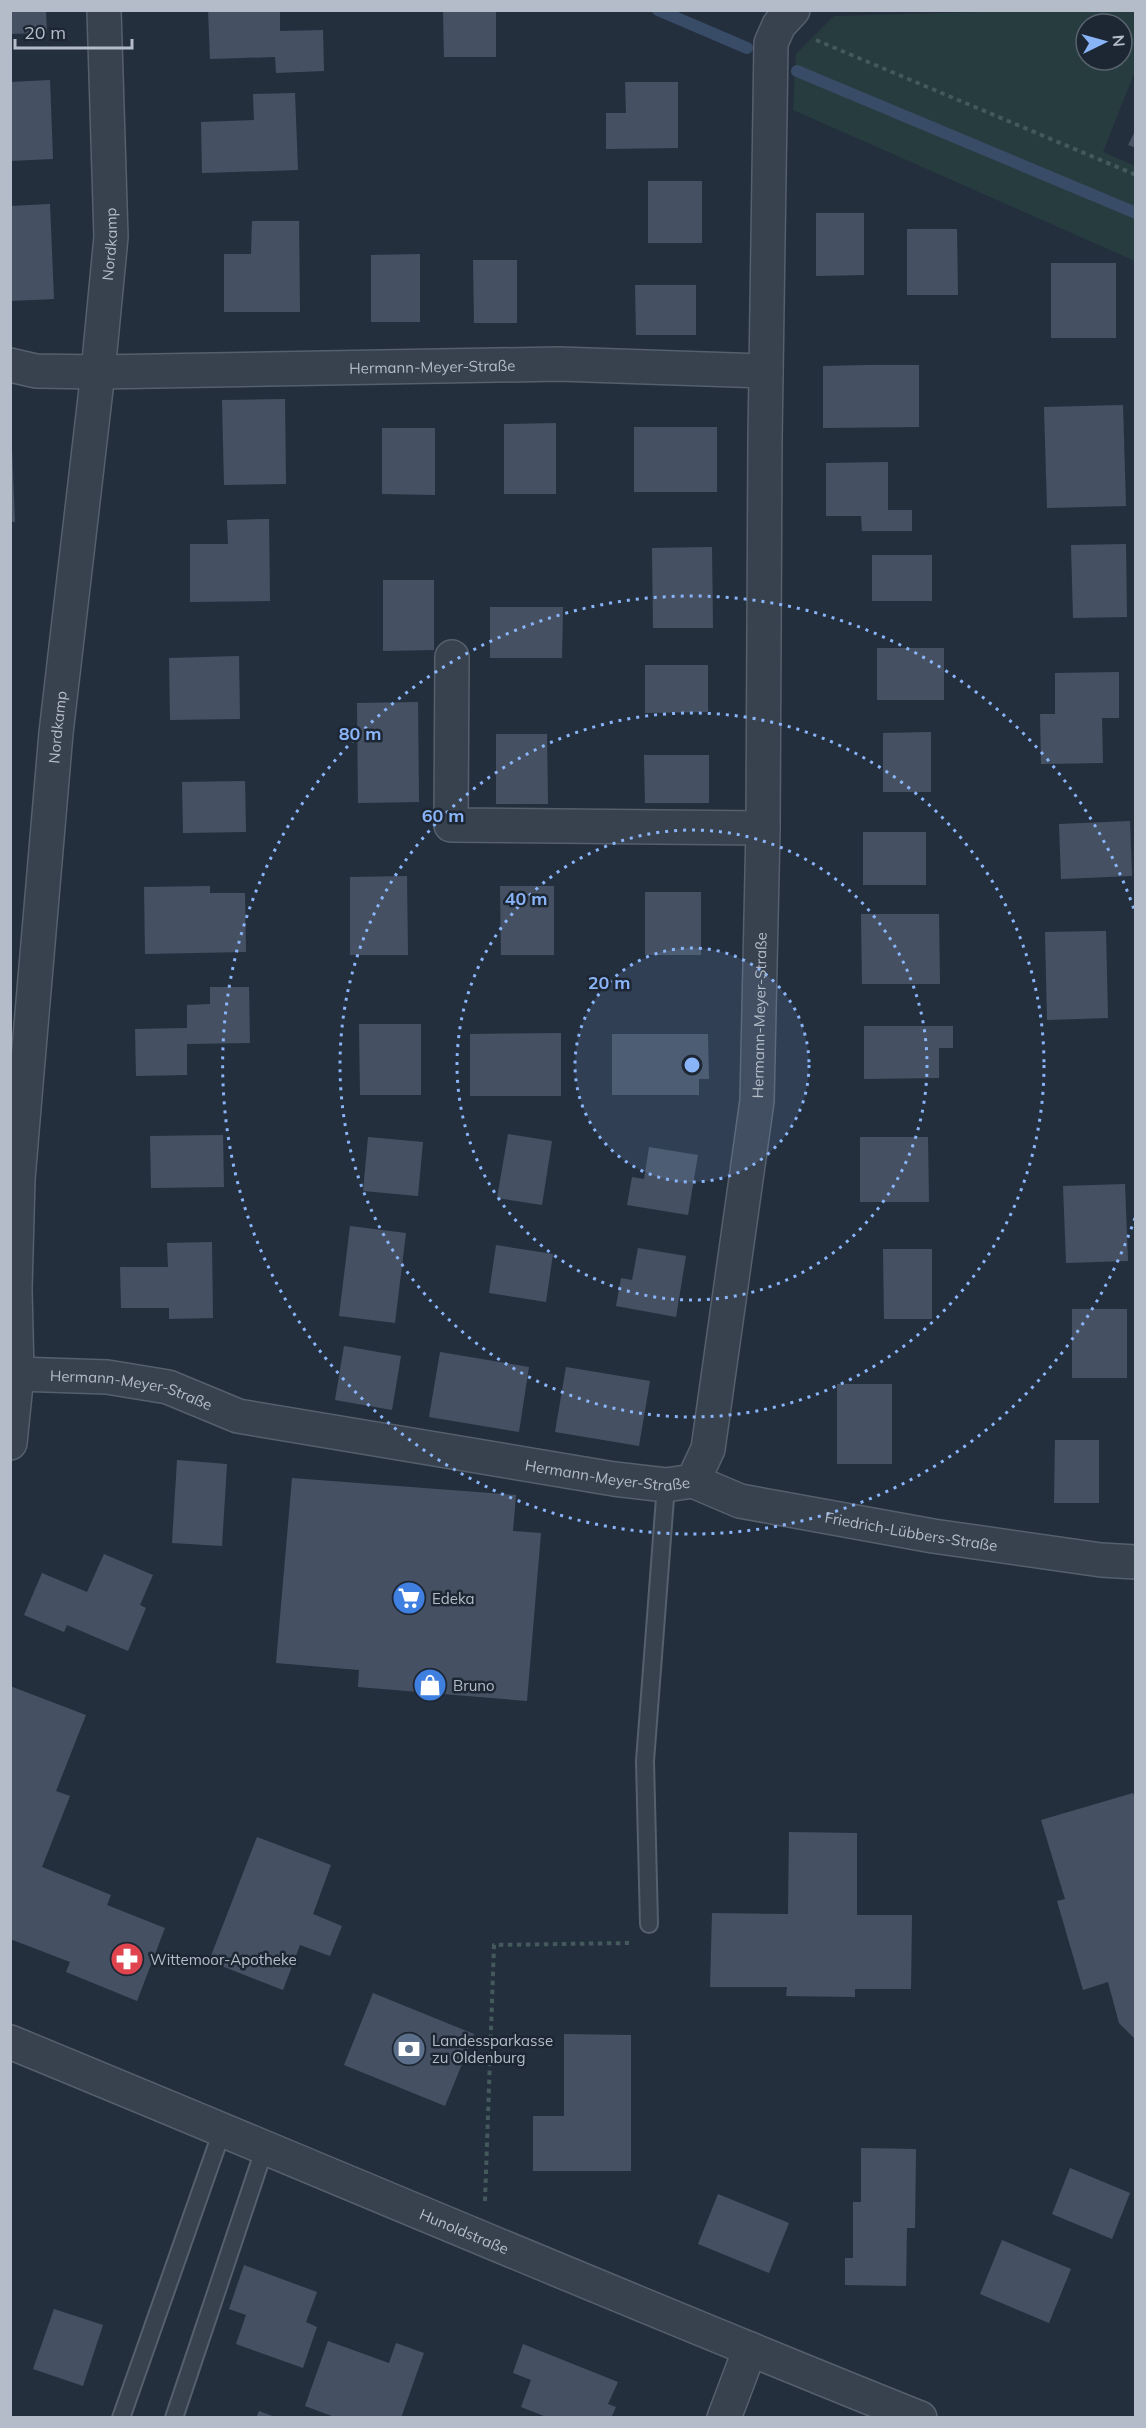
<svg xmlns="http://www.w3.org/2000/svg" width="1146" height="2428" font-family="Mulish,sans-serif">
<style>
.green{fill:#263c3f;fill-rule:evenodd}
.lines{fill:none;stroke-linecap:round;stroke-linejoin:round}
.stream{stroke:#394c67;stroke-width:12}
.building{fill:#455162}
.service-casing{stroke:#565f6c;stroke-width:20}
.minor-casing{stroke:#565f6c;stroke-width:36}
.tertiary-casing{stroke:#565f6c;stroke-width:36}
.path{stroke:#44595c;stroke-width:4;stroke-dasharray:4.5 4.5;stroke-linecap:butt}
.service{stroke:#38414e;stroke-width:16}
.minor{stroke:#38414e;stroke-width:33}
.tertiary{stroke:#38414e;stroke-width:33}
.ring{fill:none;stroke:#8ab4f8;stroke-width:3;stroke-dasharray:3 6}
.labels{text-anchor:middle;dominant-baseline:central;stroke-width:5;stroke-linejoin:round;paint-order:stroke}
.street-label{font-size:15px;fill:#b4bcc9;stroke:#1d2633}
.poi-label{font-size:15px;fill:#b4bcc9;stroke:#1d2633;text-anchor:start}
.centre{fill:#8ab4f8;stroke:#1d2633;stroke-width:3}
.ring-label{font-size:18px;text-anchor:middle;font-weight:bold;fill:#8ab4f8;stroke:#1d2633;stroke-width:5;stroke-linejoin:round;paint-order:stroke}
</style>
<rect width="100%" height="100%" fill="#242f3e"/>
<path class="green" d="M 1021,11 L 1135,11 L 1135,71 L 1103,152 L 1135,166 L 1135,261 L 793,110 L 796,54 L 834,16 ZM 1086,24 L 1122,24 L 1122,60 L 1086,60 Z"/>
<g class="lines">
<g class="stream">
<path d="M 658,10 L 747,48"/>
<path d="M 797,71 L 1136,213"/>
</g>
</g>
<g class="building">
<path d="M 10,10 L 46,10 L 47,33 L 10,34 Z"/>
<path d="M 208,10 L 280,10 L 280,31 L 323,30 L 324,71 L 276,73 L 275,57 L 210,59 Z"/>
<path d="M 443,10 L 496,10 L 496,57 L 444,57 Z"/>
<path d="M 50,80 L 53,159 L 10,161 L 10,82 Z"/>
<path d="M 625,82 L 678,82 L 678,148 L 606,149 L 606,113 L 626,113 Z"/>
<path d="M 295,93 L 298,170 L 202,173 L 201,122 L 254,120 L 253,94 Z"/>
<path d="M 1136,129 L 1136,148 L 1128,145 Z"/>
<rect x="648" y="181" width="54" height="62"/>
<path d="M 50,204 L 54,299 L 10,301 L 10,206 Z"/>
<path d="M 816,213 L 864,213 L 864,275 L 816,276 Z"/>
<path d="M 252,221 L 299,221 L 300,312 L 224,312 L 224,254 L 251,254 Z"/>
<path d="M 907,229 L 957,229 L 958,295 L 907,295 Z"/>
<path d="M 420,254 L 420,322 L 371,322 L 371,255 Z"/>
<path d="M 473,260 L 517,260 L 517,323 L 474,323 Z"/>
<rect x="1051" y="263" width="65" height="75"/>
<path d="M 635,285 L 696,285 L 696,335 L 636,335 Z"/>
<path d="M 868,365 L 919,365 L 919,427 L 823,428 L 823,366 Z"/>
<path d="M 285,399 L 286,484 L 224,485 L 222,400 Z"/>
<path d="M 1123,405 L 1126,506 L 1047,508 L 1044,407 Z"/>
<path d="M 556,423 L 556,494 L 504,494 L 504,424 Z"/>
<rect x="634" y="427" width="83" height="65"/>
<path d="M 382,428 L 435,428 L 435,495 L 382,494 Z"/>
<path d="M 10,447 L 12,447 L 15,522 L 10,522 Z"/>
<path d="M 888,462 L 888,510 L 912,510 L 912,531 L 862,531 L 861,516 L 826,516 L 826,463 Z"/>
<path d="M 269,519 L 270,601 L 190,602 L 190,544 L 228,544 L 227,520 Z"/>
<path d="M 1126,544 L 1127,617 L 1073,618 L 1071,545 Z"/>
<path d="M 712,547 L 713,628 L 653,628 L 652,548 Z"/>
<rect x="872" y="555" width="60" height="46"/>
<path d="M 383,580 L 434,580 L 434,650 L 383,651 Z"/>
<path d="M 490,607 L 563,607 L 562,658 L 490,658 Z"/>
<rect x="877" y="648" width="67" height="52"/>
<path d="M 239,656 L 240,719 L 170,720 L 169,658 Z"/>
<path d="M 645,665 L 708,665 L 708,712 L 645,713 Z"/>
<path d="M 1119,672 L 1119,718 L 1102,718 L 1103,763 L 1041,764 L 1040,714 L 1055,714 L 1055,673 Z"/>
<path d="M 418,702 L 419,802 L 358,803 L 357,703 Z"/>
<path d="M 931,732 L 931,792 L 883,792 L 883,733 Z"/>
<path d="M 496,734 L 547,734 L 548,804 L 496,804 Z"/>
<path d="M 644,755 L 709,755 L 709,803 L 645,803 Z"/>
<path d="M 245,781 L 246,832 L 183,833 L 182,782 Z"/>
<path d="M 1130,821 L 1132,876 L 1061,879 L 1059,824 Z"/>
<rect x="863" y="832" width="63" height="53"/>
<path d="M 407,876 L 408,955 L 350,955 L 350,877 Z"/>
<path d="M 210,886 L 210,893 L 245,893 L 246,952 L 145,954 L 144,887 Z"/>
<path d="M 500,886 L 554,886 L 554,955 L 501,955 Z"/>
<rect x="645" y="892" width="56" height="63"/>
<path d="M 861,914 L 939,914 L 940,984 L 862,984 Z"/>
<path d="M 1106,931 L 1108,1018 L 1047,1020 L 1045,932 Z"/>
<path d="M 210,987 L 249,987 L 250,1043 L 187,1044 L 187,1075 L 136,1076 L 135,1029 L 187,1028 L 187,1005 L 210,1004 Z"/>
<path d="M 359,1024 L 421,1024 L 421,1095 L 360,1095 Z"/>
<path d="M 864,1026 L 953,1026 L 953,1048 L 939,1048 L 939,1078 L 864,1079 Z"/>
<path d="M 561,1033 L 561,1096 L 470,1096 L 470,1034 Z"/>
<path d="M 612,1034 L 708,1034 L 709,1079 L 699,1079 L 699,1095 L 612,1095 Z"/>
<path d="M 508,1134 L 552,1141 L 542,1205 L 497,1198 Z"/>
<path d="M 223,1135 L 224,1187 L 151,1188 L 150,1136 Z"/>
<path d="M 368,1137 L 423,1142 L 418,1196 L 363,1191 Z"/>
<path d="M 860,1137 L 928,1137 L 929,1202 L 860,1202 Z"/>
<path d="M 649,1147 L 698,1155 L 688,1215 L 627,1205 L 632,1177 L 644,1179 Z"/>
<path d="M 1125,1184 L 1128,1261 L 1066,1263 L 1063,1186 Z"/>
<path d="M 350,1226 L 406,1233 L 395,1323 L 339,1316 Z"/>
<path d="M 212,1242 L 213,1318 L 169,1319 L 169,1308 L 121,1308 L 120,1267 L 168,1267 L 167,1243 Z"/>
<path d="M 496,1245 L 553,1254 L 546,1302 L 489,1293 Z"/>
<path d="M 638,1248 L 686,1256 L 676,1317 L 616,1306 L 621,1278 L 632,1280 Z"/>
<path d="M 883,1249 L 932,1249 L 932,1319 L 884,1319 Z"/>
<rect x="1072" y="1309" width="55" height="69"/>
<path d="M 344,1346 L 401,1356 L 392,1410 L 335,1400 Z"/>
<path d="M 440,1352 L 529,1367 L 519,1432 L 429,1417 Z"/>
<path d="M 566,1367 L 650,1381 L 639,1446 L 555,1432 Z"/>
<rect x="837" y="1384" width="55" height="80"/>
<path d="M 1055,1440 L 1099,1440 L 1099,1503 L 1054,1503 Z"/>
<path d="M 177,1460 L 227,1464 L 222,1546 L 172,1543 Z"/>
<path d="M 292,1478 L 516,1495 L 513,1531 L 541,1533 L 527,1701 L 358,1687 L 359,1670 L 276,1663 Z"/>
<path d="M 104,1554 L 153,1575 L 140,1605 L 146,1608 L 128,1651 L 67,1625 L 64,1632 L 24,1615 L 42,1573 L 87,1592 Z"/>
<path d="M 10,1686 L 86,1715 L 56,1791 L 70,1796 L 42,1867 L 111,1895 L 107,1905 L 165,1928 L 137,2001 L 66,1972 L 70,1962 L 10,1939 Z"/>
<path d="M 1133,1793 L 1136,1801 L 1136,2040 L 1119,2023 L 1108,1982 L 1083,1990 L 1057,1901 L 1065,1899 L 1041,1820 Z"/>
<path d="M 789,1832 L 857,1833 L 857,1915 L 912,1915 L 911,1989 L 855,1989 L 855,1997 L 786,1996 L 787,1987 L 710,1987 L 712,1913 L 788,1914 Z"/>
<path d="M 257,1837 L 331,1865 L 313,1914 L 342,1926 L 330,1956 L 300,1945 L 283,1990 L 209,1961 Z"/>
<path d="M 373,1993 L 474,2034 L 445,2106 L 344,2065 Z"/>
<path d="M 564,2034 L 631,2035 L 631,2171 L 533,2171 L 533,2116 L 564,2116 Z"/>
<path d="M 861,2148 L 916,2149 L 915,2228 L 907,2228 L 906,2286 L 845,2285 L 845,2258 L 853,2258 L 853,2202 L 861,2202 Z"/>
<path d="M 1070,2168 L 1130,2193 L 1112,2239 L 1052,2214 Z"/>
<path d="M 718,2194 L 789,2223 L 769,2273 L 698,2244 Z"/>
<path d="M 1002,2240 L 1071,2269 L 1049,2323 L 980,2294 Z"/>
<path d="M 244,2265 L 317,2292 L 306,2322 L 317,2327 L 303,2368 L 236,2344 L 246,2315 L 229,2309 Z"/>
<path d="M 54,2309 L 103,2325 L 83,2386 L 33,2369 Z"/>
<path d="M 328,2341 L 389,2363 L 396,2343 L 424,2353 L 401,2418 L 337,2418 L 305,2406 Z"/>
<path d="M 523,2344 L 618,2382 L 608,2404 L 616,2407 L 611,2418 L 549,2418 L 521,2407 L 531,2380 L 513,2373 Z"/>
<path d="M 259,2411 L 275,2417 L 275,2418 L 256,2418 Z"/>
</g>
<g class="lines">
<defs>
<g id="service">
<path d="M 649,1924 L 645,1761 L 666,1485"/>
<path d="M 121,2418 L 222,2131"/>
<path d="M 174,2418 L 265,2147"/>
</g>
<g id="minor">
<path id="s1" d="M 10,365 L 36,371 L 98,372 L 559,364 L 766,371"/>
<path d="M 452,657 L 451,825 L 763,828"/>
<path id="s2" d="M 17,1374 L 107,1377 L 168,1387 L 238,1416 L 614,1479 L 666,1485 L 693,1481 L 708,1449 L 757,1101 L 763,828 L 765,439 L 771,43 L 779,25 L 793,10"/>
<path id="s3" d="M 10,1443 L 17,1374 L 15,1289 L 18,1179 L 26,1084 L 56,733 L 98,372 L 111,237 L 104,10"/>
<path id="s4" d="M 693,1481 L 740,1501 L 933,1536 L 1101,1560 L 1136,1562"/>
<path d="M 724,2418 L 750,2349"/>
</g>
<g id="tertiary">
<path id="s5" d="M 10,2042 C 314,2167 615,2296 920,2418"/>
</g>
</defs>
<use href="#service" class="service-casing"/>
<use href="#minor" class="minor-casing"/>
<use href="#tertiary" class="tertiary-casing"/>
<g class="path">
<path d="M 816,40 L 1136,175"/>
<path d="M 485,2201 L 494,1945 L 629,1943"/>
</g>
<use href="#service" class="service"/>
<use href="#minor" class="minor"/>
<use href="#tertiary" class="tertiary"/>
</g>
<circle cx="692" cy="1065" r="117" fill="#8ab4f8" fill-opacity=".12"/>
<g class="ring">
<circle cx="692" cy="1065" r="117"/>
<circle cx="692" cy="1065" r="235"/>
<circle cx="692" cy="1065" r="352"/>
<path d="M1135 1218A469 469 0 1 1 1135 912"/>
</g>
<defs>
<symbol id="supermarket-disc" viewBox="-11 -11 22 22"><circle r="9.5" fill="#3f7fe0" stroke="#1d2633"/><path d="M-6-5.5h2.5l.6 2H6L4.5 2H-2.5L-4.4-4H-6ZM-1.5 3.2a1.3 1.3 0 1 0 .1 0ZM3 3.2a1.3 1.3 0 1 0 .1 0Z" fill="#fff"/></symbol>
<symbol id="shop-disc" viewBox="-11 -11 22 22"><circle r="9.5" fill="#3f7fe0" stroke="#1d2633"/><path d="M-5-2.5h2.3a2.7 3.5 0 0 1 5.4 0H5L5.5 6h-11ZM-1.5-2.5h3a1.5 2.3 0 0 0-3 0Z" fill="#fff"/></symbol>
<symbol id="pharmacy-disc" viewBox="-11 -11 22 22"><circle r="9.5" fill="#e0444e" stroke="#1d2633"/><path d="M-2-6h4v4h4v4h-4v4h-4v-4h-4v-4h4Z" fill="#fff"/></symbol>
<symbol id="bank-disc" viewBox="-11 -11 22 22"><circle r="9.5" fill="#5c6f8a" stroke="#1d2633"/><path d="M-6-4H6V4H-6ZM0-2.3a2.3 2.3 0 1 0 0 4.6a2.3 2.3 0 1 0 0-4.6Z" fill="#fff"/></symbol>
</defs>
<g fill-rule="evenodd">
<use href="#supermarket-disc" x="390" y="1579" width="38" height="38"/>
<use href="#shop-disc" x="411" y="1666" width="38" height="38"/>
<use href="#pharmacy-disc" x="108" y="1940" width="38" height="38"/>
<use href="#bank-disc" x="390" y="2030" width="38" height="38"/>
</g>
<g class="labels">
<g class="street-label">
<text stroke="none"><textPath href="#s3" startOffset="1204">Nordkamp</textPath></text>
<text stroke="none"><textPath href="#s1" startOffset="423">Hermann-Meyer-Straße</textPath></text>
<text stroke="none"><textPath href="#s3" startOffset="718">Nordkamp</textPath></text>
<text stroke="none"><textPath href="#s2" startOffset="1161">Hermann-Meyer-Straße</textPath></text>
<text stroke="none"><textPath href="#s2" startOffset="116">Hermann-Meyer-Straße</textPath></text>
<text stroke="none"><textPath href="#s2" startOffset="602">Hermann-Meyer-Straße</textPath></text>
<text stroke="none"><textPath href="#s4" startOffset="225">Friedrich-Lübbers-Straße</textPath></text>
<text stroke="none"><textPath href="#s5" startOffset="492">Hunoldstraße</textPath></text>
</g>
<g class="poi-label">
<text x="432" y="1598">Edeka</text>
<text x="453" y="1685">Bruno</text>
<text x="150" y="1959">Wittemoor-Apotheke</text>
<text x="432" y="2040">Landessparkasse<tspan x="432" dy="17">zu Oldenburg</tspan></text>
</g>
</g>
<circle cx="692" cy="1065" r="9" class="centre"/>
<g class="ring-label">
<text x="360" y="740">80 m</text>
<text x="443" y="822">60 m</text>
<text x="526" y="905">40 m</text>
<text x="609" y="989">20 m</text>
</g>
<rect width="1146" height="2428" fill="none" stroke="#b4bcc9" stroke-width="24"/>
<g transform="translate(1104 42) rotate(85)"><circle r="28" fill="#1d2633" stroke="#59626f" stroke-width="1.5"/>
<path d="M0-4.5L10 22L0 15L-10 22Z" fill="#8ab4f8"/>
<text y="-9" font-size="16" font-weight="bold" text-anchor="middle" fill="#b4bcc9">N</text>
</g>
<path d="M15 39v9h117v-9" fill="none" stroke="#b4bcc9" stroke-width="3"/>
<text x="24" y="39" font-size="18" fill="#b4bcc9" stroke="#1d2633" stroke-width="4.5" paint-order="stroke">20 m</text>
</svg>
